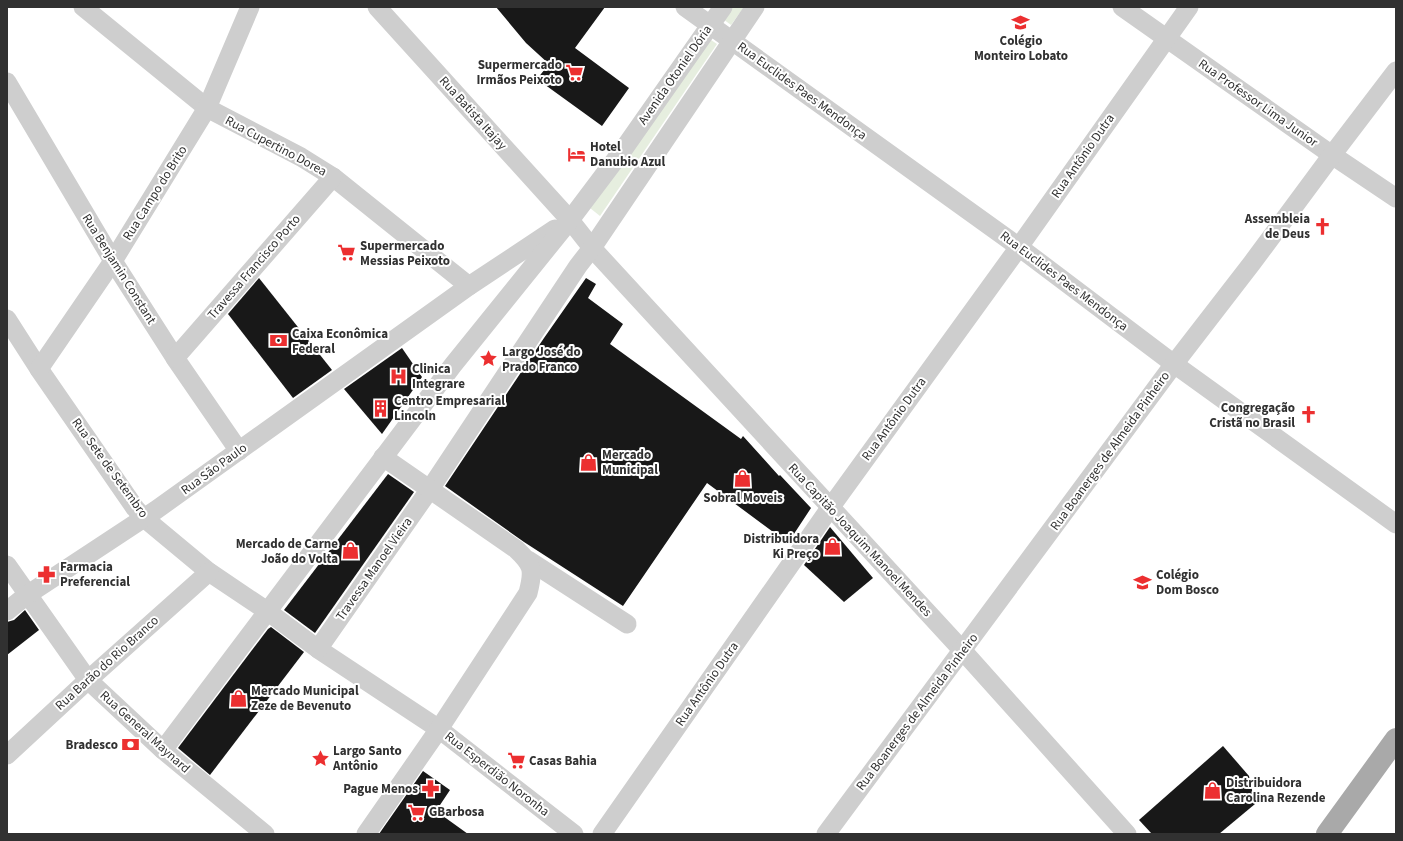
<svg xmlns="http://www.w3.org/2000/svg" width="1403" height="841" font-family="'Source Sans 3',sans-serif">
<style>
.green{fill:#e6eedf}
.building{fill:#181818}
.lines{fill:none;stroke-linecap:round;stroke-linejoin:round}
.minor{stroke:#cecece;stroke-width:19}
.major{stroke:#a9a9a9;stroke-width:22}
.labels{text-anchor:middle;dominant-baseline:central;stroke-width:4;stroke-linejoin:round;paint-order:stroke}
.poi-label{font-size:13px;font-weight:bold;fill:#313131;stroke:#fff;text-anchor:start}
.street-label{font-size:13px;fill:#313131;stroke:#fff}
</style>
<rect width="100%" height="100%" fill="#fff"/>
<g class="green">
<path d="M 732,7 L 744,7 L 731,25 L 723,19 Z"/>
<path d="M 711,40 L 717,44 L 600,216 L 590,208 Z"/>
</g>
<g class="building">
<path d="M 496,7 L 605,7 L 575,48 L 629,88 L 602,126 L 537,79 L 549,64 L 526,43 Z"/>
<path d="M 259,278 L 332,370 L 293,398 L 228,314 Z"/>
<path d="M 586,278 L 596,284 L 588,298 L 623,324 L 610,344 L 741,439 L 743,436 L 779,476 L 780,475 L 811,508 L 788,543 L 707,483 L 623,606 L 524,542 L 445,486 L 544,338 Z"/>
<path d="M 402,348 L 422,377 L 382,434 L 344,389 Z"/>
<path d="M 388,474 L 414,492 L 315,633 L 284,610 Z"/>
<path d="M 830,527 L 873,578 L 844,602 L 804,565 Z"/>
<path d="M 25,610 L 39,630 L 7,655 L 7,622 L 14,620 Z"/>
<path d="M 271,627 L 304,652 L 210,775 L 178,748 L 268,629 Z"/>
<path d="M 1223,746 L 1249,776 L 1255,804 L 1219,834 L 1152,834 L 1139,820 Z"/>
<path d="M 423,771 L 450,790 L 436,811 L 468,834 L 379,834 Z"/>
</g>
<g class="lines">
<g class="minor">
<path d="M 83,7 L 207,108 L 301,157 L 333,177 L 469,286"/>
<path d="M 377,7 L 570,220 L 592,248 L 963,651 L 1127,834"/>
<path d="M 685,7 L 1019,247 L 1174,364 L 1396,524"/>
<path d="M 1122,7 L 1332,155 L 1396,198"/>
<path d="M 7,82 L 113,261 L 175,358 L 239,451"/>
<path d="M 7,319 L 39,369 L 135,508 L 144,518 L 209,572 L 267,611 L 318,649 L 439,729 L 574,834"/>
<path d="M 175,358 L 333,177"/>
<path d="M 39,369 L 113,261 L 207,108 L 250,7"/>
<path d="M 528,560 L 627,624"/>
<path d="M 7,565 L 88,680 L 163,750 L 265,834"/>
<path d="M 7,611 L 27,595 L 156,510 L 469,286 L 555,229"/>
<path d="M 318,649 L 430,489 L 578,266 L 592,248 L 755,7"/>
<path d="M 163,750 L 453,365 L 570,220 L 625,147 L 723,7"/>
<path d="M 7,755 L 88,680 L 209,572"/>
<path d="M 366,834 L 439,729 L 528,593 C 534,570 533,565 516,549 L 383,457"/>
<path d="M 602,834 L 830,508 L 1019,247 L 1189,7"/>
<path d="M 826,834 L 1174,364 L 1252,263 L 1332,155 L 1396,71"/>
</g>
<path class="major" d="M 1327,834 L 1396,739"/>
</g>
<defs>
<symbol id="school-bare" viewBox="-9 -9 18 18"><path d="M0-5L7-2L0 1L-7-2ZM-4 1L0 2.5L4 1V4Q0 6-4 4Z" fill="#ec2f30" stroke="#fff" stroke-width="2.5" paint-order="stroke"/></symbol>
<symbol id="supermarket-bare" viewBox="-9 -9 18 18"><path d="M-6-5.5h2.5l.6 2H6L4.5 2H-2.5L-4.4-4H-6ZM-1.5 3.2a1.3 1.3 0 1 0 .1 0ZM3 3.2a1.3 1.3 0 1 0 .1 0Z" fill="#ec2f30" stroke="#fff" stroke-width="2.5" paint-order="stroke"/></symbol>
<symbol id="hotel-bare" viewBox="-9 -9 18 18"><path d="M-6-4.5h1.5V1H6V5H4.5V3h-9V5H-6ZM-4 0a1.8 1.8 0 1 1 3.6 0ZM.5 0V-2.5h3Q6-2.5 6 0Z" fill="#ec2f30" stroke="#fff" stroke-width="2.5" paint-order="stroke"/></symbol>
<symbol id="church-bare" viewBox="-9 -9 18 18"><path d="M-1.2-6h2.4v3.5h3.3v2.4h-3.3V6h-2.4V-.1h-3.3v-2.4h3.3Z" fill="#ec2f30" stroke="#fff" stroke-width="2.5" paint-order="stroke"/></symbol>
<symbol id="bank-bare" viewBox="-9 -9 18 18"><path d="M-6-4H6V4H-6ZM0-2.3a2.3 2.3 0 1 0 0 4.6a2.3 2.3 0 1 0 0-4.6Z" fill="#ec2f30" stroke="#fff" stroke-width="2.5" paint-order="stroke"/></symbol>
<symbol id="sight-bare" viewBox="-9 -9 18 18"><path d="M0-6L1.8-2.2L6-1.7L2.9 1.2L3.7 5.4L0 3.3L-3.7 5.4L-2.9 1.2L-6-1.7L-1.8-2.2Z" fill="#ec2f30" stroke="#fff" stroke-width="2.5" paint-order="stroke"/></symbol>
<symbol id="hospital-bare" viewBox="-9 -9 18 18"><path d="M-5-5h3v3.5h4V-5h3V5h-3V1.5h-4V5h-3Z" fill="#ec2f30" stroke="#fff" stroke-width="2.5" paint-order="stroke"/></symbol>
<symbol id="building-bare" viewBox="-9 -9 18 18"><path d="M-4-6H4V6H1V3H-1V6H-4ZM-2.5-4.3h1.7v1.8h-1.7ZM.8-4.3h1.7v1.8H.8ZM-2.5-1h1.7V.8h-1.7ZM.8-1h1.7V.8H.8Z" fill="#ec2f30" stroke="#fff" stroke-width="2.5" paint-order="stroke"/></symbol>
<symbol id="shop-bare" viewBox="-9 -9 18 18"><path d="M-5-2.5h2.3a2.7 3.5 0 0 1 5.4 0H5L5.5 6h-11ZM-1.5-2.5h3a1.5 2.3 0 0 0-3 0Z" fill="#ec2f30" stroke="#fff" stroke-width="2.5" paint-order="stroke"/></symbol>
<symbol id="pharmacy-bare" viewBox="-9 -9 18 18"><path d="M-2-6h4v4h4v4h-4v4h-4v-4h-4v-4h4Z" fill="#ec2f30" stroke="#fff" stroke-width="2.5" paint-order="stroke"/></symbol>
</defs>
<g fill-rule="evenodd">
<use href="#school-bare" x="1008" y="10" width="25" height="25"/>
<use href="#supermarket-bare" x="562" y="60" width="25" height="25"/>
<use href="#hotel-bare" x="564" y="142" width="25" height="25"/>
<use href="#church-bare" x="1310" y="214" width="25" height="25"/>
<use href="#supermarket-bare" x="334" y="240" width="25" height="25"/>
<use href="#bank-bare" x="266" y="328" width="25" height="25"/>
<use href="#sight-bare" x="476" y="346" width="25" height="25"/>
<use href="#hospital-bare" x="386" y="364" width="25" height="25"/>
<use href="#building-bare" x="368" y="396" width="25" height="25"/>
<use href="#church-bare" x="1296" y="402" width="25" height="25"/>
<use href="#shop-bare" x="576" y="450" width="25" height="25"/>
<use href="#shop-bare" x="730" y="466" width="25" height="25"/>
<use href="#shop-bare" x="820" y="534" width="25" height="25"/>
<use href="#shop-bare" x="338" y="538" width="25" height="25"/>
<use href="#pharmacy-bare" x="34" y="562" width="25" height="25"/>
<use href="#school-bare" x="1130" y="570" width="25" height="25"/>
<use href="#shop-bare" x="226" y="686" width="25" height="25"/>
<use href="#bank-bare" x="118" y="732" width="25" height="25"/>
<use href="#sight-bare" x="308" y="746" width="25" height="25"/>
<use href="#supermarket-bare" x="504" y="748" width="25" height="25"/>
<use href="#pharmacy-bare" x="418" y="776" width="25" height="25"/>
<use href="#shop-bare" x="1200" y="778" width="25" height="25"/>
<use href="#supermarket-bare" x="404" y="800" width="25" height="25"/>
</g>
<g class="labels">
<g class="poi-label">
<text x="1021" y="41" text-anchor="middle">Colégio<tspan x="1021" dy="15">Monteiro Lobato</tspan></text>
<text x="562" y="65" text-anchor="end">Supermercado<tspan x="562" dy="15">Irmãos Peixoto</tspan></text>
<text x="590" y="147">Hotel<tspan x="590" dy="15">Danubio Azul</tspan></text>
<text x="1310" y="219" text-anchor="end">Assembleia<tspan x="1310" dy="15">de Deus</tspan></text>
<text x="360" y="246">Supermercado<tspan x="360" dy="15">Messias Peixoto</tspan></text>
<text x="292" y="334">Caixa Econômica<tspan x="292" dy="15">Federal</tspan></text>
<text x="502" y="352">Largo José do<tspan x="502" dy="15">Prado Franco</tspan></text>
<text x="412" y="369">Clinica<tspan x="412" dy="15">Integrare</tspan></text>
<text x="394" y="401">Centro Empresarial<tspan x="394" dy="15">Lincoln</tspan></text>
<text x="1295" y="408" text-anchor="end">Congregação<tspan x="1295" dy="15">Cristã no Brasil</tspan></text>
<text x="602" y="455">Mercado<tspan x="602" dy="15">Municipal</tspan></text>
<text x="743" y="498" text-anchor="middle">Sobral Moveis</text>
<text x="819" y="539" text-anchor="end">Distribuidora<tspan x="819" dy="15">Ki Preço</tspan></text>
<text x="338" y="544" text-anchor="end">Mercado de Carne<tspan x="338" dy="15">João do Volta</tspan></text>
<text x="60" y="567">Farmacia<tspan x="60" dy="15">Preferencial</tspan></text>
<text x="1156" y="575">Colégio<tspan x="1156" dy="15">Dom Bosco</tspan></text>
<text x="251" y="691">Mercado Municipal<tspan x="251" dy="15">Zeze de Bevenuto</tspan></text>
<text x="118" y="745" text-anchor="end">Bradesco</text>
<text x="333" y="751">Largo Santo<tspan x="333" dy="15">Antônio</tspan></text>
<text x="529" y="761">Casas Bahia</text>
<text x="1226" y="783">Distribuidora<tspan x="1226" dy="15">Carolina Rezende</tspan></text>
<text x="418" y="789" text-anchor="end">Pague Menos</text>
<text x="429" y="812">GBarbosa</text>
</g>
<g class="street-label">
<text transform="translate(675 75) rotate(-55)">Avenida Otoniel Dória</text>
<text transform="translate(802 91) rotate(36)">Rua Euclides Paes Mendonça</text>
<text transform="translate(1258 103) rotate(35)">Rua Professor Lima Junior</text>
<text transform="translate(473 113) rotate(48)">Rua Batista Itajay</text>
<text transform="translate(276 146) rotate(28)">Rua Cupertino Dorea</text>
<text transform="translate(1083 156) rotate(-55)">Rua Antônio Dutra</text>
<text transform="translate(155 193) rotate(-58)">Rua Campo do Brito</text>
<text transform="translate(254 267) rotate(-49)">Travessa Francisco Porto</text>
<text transform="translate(119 269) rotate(58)">Rua Benjamin Constant</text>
<text transform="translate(1064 281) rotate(37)">Rua Euclides Paes Mendonça</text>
<text transform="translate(894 419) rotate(-54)">Rua Antônio Dutra</text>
<text transform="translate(1110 451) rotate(-54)">Rua Boanerges de Almeida Pinheiro</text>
<text transform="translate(110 468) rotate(54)">Rua Sete de Setembro</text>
<text transform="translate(214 469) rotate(-36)">Rua São Paulo</text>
<text transform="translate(860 540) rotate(47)">Rua Capitão Joaquim Manoel Mendes</text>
<text transform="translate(374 569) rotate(-55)">Travessa Manoel Vieira</text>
<text transform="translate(107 663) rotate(-42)">Rua Barão do Rio Branco</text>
<text transform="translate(707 684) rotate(-55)">Rua Antônio Dutra</text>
<text transform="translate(917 712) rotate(-53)">Rua Boanerges de Almeida Pinheiro</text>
<text transform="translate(145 732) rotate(42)">Rua General Maynard</text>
<text transform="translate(497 774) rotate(38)">Rua Esperdião Noronha</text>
</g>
</g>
<rect width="1403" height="841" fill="none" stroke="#313131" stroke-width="16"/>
</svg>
